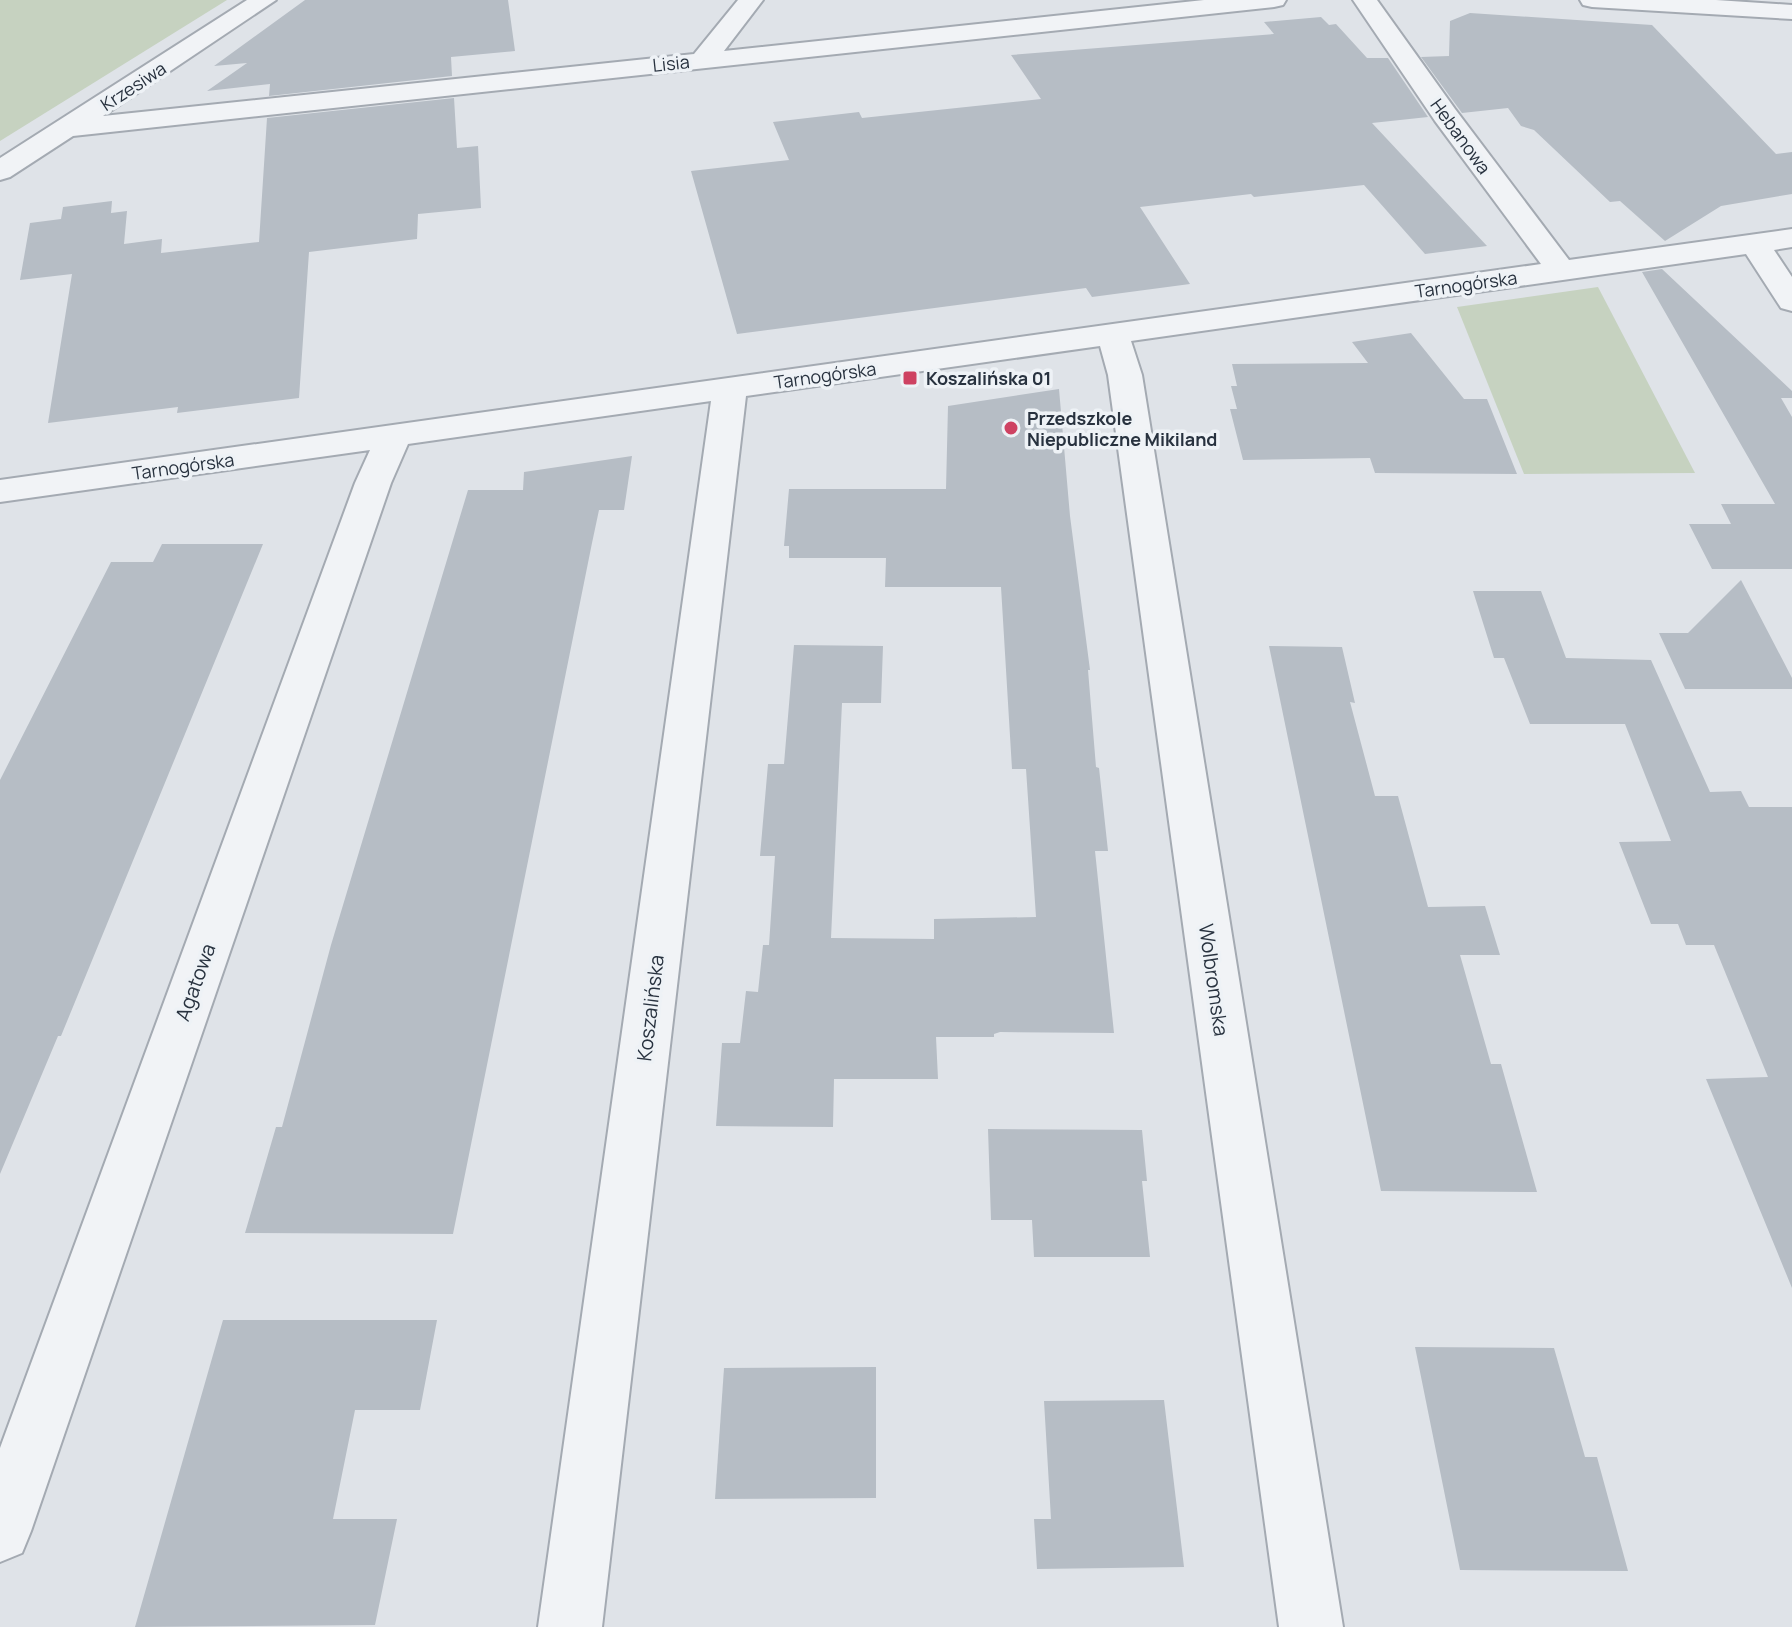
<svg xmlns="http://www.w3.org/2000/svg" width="1792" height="1627" font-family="Manrope,sans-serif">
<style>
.green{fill:#c6d2c0}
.building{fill:#b6bdc5}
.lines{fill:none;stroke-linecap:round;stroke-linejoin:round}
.minor-casing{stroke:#a4aab2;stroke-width:4}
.minor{fill:#f1f3f6;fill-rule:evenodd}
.poi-dot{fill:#ce4262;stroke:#eef2f6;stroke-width:3}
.labels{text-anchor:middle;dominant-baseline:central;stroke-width:7;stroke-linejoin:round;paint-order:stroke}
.far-street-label{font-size:18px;fill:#28323f;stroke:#eef2f6}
.far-poi-label{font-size:18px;font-weight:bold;fill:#28323f;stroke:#eef2f6;text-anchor:start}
.street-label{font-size:20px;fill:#28323f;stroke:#eef2f6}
</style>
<rect width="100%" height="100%" fill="#dfe3e8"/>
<g class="green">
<path d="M 0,0 L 227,0 L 0,141 Z"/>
<path d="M 1598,287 L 1695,473 L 1524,474 L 1457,307 Z"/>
</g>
<g class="building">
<path d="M 305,0 L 508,0 L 515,51 L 451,57 L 452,76 L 269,96 L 270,84 L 207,91 L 247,63 L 214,66 Z"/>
<path d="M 1470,13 L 1652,25 L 1776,154 L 1792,152 L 1792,194 L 1721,206 L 1665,241 L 1620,201 L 1610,202 L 1534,130 L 1521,126 L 1508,108 L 1462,113 L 1421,57 L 1449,56 L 1450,21 Z"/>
<path d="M 1321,17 L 1329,25 L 1336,24 L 1367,58 L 1388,58 L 1428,117 L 1372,123 L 1487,246 L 1425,254 L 1364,185 L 1254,197 L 1251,194 L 1140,207 L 1190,284 L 1092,297 L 1086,288 L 737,334 L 691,171 L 789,160 L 773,122 L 859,112 L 862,118 L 1041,99 L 1011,55 L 1274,34 L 1264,22 Z"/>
<path d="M 454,98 L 457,148 L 478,146 L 481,208 L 418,214 L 417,239 L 309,252 L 299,398 L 177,413 L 178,407 L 48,423 L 72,274 L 20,280 L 30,223 L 61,219 L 63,207 L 112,201 L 111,213 L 127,211 L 124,244 L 162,239 L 161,253 L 259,242 L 267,118 Z"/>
<path d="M 1662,269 L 1792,391 L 1792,398 L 1781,398 L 1792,417 L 1792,569 L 1712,569 L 1689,524 L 1731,524 L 1721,504 L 1775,504 L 1642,272 Z"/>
<path d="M 1411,333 L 1464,399 L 1487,399 L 1517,474 L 1375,473 L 1370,458 L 1243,460 L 1230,409 L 1237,409 L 1231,386 L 1237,386 L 1232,364 L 1368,363 L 1352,342 Z"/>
<path d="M 1059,389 L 1070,516 L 1090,670 L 1088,670 L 1096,767 L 1099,768 L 1108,851 L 1095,851 L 1114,1033 L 1000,1032 L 994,1034 L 994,1037 L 936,1037 L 938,1079 L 834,1079 L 833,1127 L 716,1126 L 722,1043 L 740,1043 L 746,991 L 758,992 L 763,945 L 769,945 L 775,856 L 760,856 L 768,764 L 784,764 L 794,645 L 883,646 L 881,703 L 842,703 L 831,938 L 934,939 L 934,919 L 1036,917 L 1026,769 L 1012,769 L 1001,587 L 885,587 L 886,558 L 789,558 L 789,546 L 784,546 L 789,489 L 946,489 L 948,406 Z"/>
<path d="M 632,456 L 624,510 L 599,510 L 592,543 L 453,1234 L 245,1233 L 276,1127 L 282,1127 L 331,945 L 468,490 L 523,490 L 524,472 Z"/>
<path d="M 162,544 L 263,544 L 61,1036 L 58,1036 L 0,1174 L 0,780 L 111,562 L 153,562 Z"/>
<path d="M 1741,580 L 1792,678 L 1792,689 L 1685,689 L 1659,633 L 1688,633 Z"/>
<path d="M 1473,591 L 1541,591 L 1566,658 L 1651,660 L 1710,792 L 1741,791 L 1749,807 L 1792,807 L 1792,1288 L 1706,1079 L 1768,1077 L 1714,945 L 1686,945 L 1678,924 L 1651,924 L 1619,842 L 1671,841 L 1625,724 L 1530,724 L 1504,658 L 1494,658 Z"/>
<path d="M 1269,646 L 1342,647 L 1355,703 L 1350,702 L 1375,796 L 1398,796 L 1428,907 L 1485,906 L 1500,955 L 1460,955 L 1491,1064 L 1501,1064 L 1537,1192 L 1381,1191 Z"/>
<path d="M 988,1129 L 1142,1130 L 1147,1181 L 1142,1181 L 1150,1257 L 1034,1257 L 1032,1220 L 991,1220 Z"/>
<path d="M 223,1320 L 437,1320 L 420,1410 L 355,1410 L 333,1519 L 397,1519 L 375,1625 L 135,1627 Z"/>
<path d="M 1415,1347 L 1554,1348 L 1585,1457 L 1597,1457 L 1628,1571 L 1460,1570 Z"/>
<path d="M 876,1367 L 876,1498 L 715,1499 L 724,1368 Z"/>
<path d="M 1164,1400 L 1184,1567 L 1037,1569 L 1034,1519 L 1051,1519 L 1044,1401 Z"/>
</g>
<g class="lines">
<defs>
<g id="minor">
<path d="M 247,0 L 276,0 L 103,116 L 694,54 L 738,0 L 763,0 L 724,51 L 1204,0 L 1286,0 L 1283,5 L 1274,7 L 73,136 L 10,177 L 0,180 L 0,158 Z"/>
<path d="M 1353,0 L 1377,0 L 1455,109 L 1569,260 L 1792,229 L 1792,247 L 1774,250 L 1792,277 L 1792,311 L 1781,308 L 1746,254 L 1131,341 L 1142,375 L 1343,1627 L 1279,1627 L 1108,375 L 1100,346 L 746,396 L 602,1627 L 538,1627 L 711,401 L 408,444 L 391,483 L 31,1531 L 22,1553 L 0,1562 L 0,1448 L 355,483 L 370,450 L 0,502 L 0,480 L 1541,264 L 1435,121 Z"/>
<path d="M 1580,0 L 1716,0 L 1792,5 L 1792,19 L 1592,7 L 1583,5 Z"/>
</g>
</defs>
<use href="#minor" class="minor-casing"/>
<use href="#minor" class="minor"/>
</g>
<g class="poi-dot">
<rect x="902" y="370" width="16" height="16" rx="4"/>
<circle cx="1011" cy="428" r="8"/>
</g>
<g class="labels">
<g class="far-street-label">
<text transform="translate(671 63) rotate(-6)">Lisia</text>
<text transform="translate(133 86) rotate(-33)">Krzesiwa</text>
<text transform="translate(1461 136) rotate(54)">Hebanowa</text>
<text transform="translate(1466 284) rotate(-8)">Tarnogórska</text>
<text transform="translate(825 375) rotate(-8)">Tarnogórska</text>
<text transform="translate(183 466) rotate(-8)">Tarnogórska</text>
</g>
<g class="far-poi-label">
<text x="926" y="378">Koszalińska 01</text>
<text x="1027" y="418">Przedszkole<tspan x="1027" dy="21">Niepubliczne Mikiland</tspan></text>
</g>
<g class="street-label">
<text transform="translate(1214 980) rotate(82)">Wolbromska</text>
<text transform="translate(195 982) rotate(-70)">Agatowa</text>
<text transform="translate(650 1008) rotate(-83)">Koszalińska</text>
</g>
</g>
</svg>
